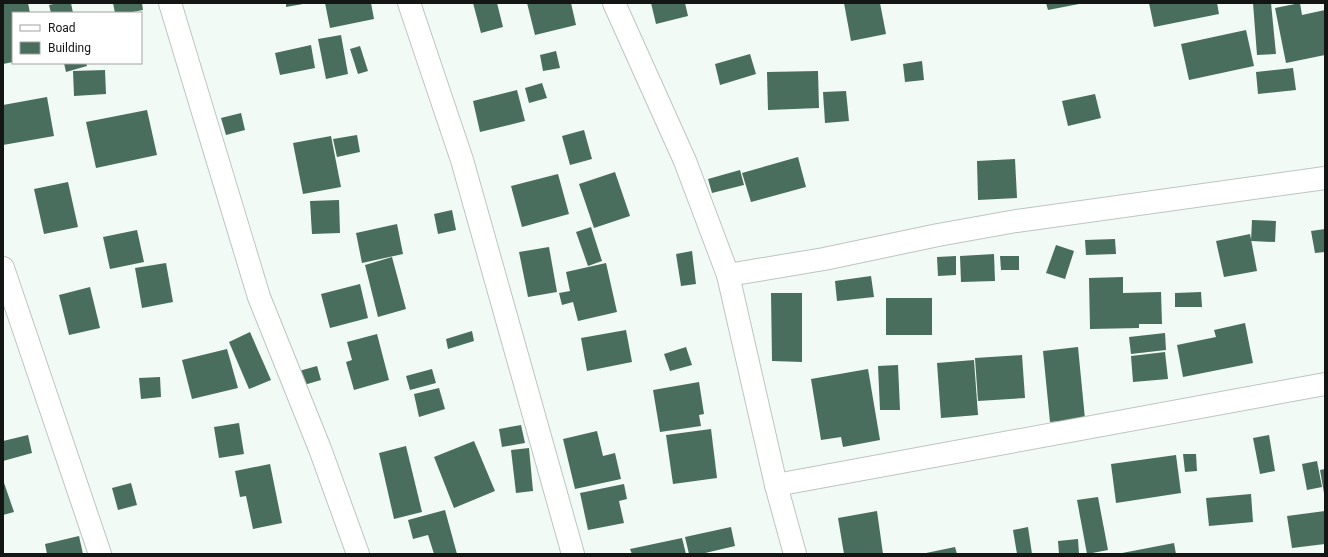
<svg xmlns="http://www.w3.org/2000/svg" width="1328" height="557" font-family="Roboto,sans-serif">
<style>
.building{fill:#496e5d}
.lines{fill:none;stroke-linecap:round;stroke-linejoin:round}
.street-casing{stroke:#bec5c1;stroke-width:24}
.street{stroke:#fff;stroke-width:22}
</style>
<rect width="100%" height="100%" fill="#f2faf6"/>
<g class="building">
<path d="M 3,3 L 28,3 L 30,13 L 13,13 L 13,62 L 3,64 Z"/>
<path d="M 58,3 L 71,3 L 73,13 L 51,13 L 49,5 Z"/>
<path d="M 113,3 L 142,3 L 143,10 L 127,13 L 115,13 Z"/>
<path d="M 286,3 L 303,3 L 303,4 L 286,7 Z"/>
<path d="M 325,3 L 371,3 L 374,19 L 330,28 Z"/>
<path d="M 473,3 L 497,3 L 503,27 L 481,33 Z"/>
<path d="M 527,3 L 571,3 L 576,25 L 535,35 Z"/>
<path d="M 651,3 L 685,3 L 688,16 L 656,24 Z"/>
<path d="M 844,3 L 880,3 L 886,34 L 851,41 Z"/>
<path d="M 1046,3 L 1079,3 L 1079,4 L 1048,10 Z"/>
<path d="M 1149,3 L 1217,3 L 1219,14 L 1154,27 Z"/>
<path d="M 1253,3 L 1271,3 L 1276,54 L 1257,55 Z"/>
<path d="M 1300,3 L 1302,15 L 1325,10 L 1325,55 L 1286,63 L 1275,8 Z"/>
<path d="M 1246,30 L 1254,66 L 1189,80 L 1181,44 Z"/>
<path d="M 341,35 L 348,74 L 326,79 L 318,39 Z"/>
<path d="M 311,45 L 315,68 L 280,75 L 275,53 Z"/>
<path d="M 360,46 L 368,71 L 358,74 L 350,49 Z"/>
<path d="M 556,51 L 560,68 L 543,71 L 540,55 Z"/>
<path d="M 750,54 L 756,74 L 720,85 L 715,64 Z"/>
<path d="M 922,61 L 924,80 L 905,82 L 903,64 Z"/>
<path d="M 64,63 L 86,63 L 87,66 L 66,72 Z"/>
<path d="M 1293,68 L 1296,90 L 1258,94 L 1256,72 Z"/>
<path d="M 105,70 L 106,94 L 74,96 L 73,71 Z"/>
<path d="M 818,71 L 819,108 L 768,110 L 767,72 Z"/>
<path d="M 542,83 L 547,98 L 529,103 L 525,88 Z"/>
<path d="M 517,90 L 525,121 L 480,132 L 473,101 Z"/>
<path d="M 846,91 L 849,121 L 825,123 L 823,92 Z"/>
<path d="M 1095,94 L 1101,118 L 1068,126 L 1062,101 Z"/>
<path d="M 47,97 L 54,136 L 3,145 L 3,105 Z"/>
<path d="M 147,110 L 157,155 L 96,168 L 86,122 Z"/>
<path d="M 241,113 L 245,130 L 226,135 L 221,118 Z"/>
<path d="M 584,130 L 592,159 L 570,165 L 562,136 Z"/>
<path d="M 357,135 L 360,152 L 337,157 L 333,139 Z"/>
<path d="M 331,136 L 341,187 L 303,194 L 293,143 Z"/>
<path d="M 798,157 L 806,187 L 751,202 L 742,173 Z"/>
<path d="M 1015,159 L 1017,198 L 978,200 L 977,161 Z"/>
<path d="M 740,170 L 744,185 L 712,193 L 708,179 Z"/>
<path d="M 615,172 L 630,216 L 594,228 L 579,184 Z"/>
<path d="M 558,174 L 569,214 L 522,227 L 511,186 Z"/>
<path d="M 68,182 L 78,227 L 44,234 L 34,189 Z"/>
<path d="M 339,200 L 340,233 L 312,234 L 310,201 Z"/>
<path d="M 452,210 L 456,230 L 438,234 L 434,214 Z"/>
<path d="M 1252,220 L 1276,221 L 1275,242 L 1251,241 Z"/>
<path d="M 397,224 L 403,254 L 362,263 L 356,233 Z"/>
<path d="M 591,227 L 602,261 L 588,266 L 576,232 Z"/>
<path d="M 1325,229 L 1325,252 L 1315,253 L 1311,231 Z"/>
<path d="M 137,230 L 144,262 L 110,269 L 103,237 Z"/>
<path d="M 1250,234 L 1257,271 L 1224,277 L 1216,241 Z"/>
<path d="M 1115,239 L 1116,254 L 1086,255 L 1085,240 Z"/>
<path d="M 1056,245 L 1074,251 L 1065,279 L 1046,273 Z"/>
<path d="M 549,247 L 557,292 L 528,297 L 519,252 Z"/>
<path d="M 692,251 L 696,284 L 681,286 L 676,254 Z"/>
<path d="M 994,254 L 995,281 L 961,282 L 960,256 Z"/>
<path d="M 956,256 L 956,275 L 938,276 L 937,257 Z"/>
<path d="M 1000,256 L 1019,256 L 1019,270 L 1001,270 Z"/>
<path d="M 392,257 L 406,309 L 378,317 L 365,265 Z"/>
<path d="M 166,263 L 173,302 L 142,308 L 135,268 Z"/>
<path d="M 606,263 L 617,312 L 578,321 L 573,302 L 562,305 L 559,293 L 570,291 L 566,272 Z"/>
<path d="M 871,276 L 874,297 L 837,301 L 835,281 Z"/>
<path d="M 1123,277 L 1123,293 L 1161,292 L 1162,324 L 1139,324 L 1139,328 L 1090,329 L 1089,278 Z"/>
<path d="M 360,284 L 368,318 L 330,328 L 321,294 Z"/>
<path d="M 90,287 L 100,328 L 69,335 L 59,295 Z"/>
<path d="M 1201,292 L 1202,307 L 1175,307 L 1175,293 Z"/>
<path d="M 771,293 L 802,293 L 802,362 L 772,361 Z"/>
<rect x="886" y="298" width="46" height="37"/>
<path d="M 1245,323 L 1253,363 L 1183,377 L 1177,345 L 1216,337 L 1214,330 Z"/>
<path d="M 626,330 L 632,362 L 587,371 L 581,338 Z"/>
<path d="M 472,331 L 474,341 L 448,349 L 446,339 Z"/>
<path d="M 250,332 L 271,380 L 249,389 L 229,342 Z"/>
<path d="M 1165,333 L 1166,350 L 1131,354 L 1129,337 Z"/>
<path d="M 377,334 L 389,380 L 354,390 L 346,362 L 352,360 L 347,342 Z"/>
<path d="M 686,347 L 692,365 L 670,371 L 664,354 Z"/>
<path d="M 1078,347 L 1085,419 L 1050,422 L 1043,351 Z"/>
<path d="M 227,349 L 238,388 L 192,399 L 182,360 Z"/>
<path d="M 1165,352 L 1168,379 L 1133,382 L 1131,356 Z"/>
<path d="M 1022,355 L 1025,398 L 978,401 L 975,358 Z"/>
<path d="M 974,360 L 978,415 L 941,418 L 937,363 Z"/>
<path d="M 898,365 L 900,410 L 880,410 L 878,366 Z"/>
<path d="M 317,366 L 321,380 L 304,385 L 299,371 Z"/>
<path d="M 432,369 L 436,383 L 410,390 L 406,376 Z"/>
<path d="M 868,369 L 880,440 L 843,447 L 841,437 L 821,440 L 811,379 Z"/>
<path d="M 160,377 L 161,397 L 141,399 L 139,378 Z"/>
<path d="M 699,382 L 704,414 L 699,415 L 701,426 L 660,432 L 653,390 Z"/>
<path d="M 439,388 L 445,409 L 419,417 L 414,394 Z"/>
<path d="M 239,423 L 244,454 L 219,458 L 214,427 Z"/>
<path d="M 521,425 L 525,443 L 502,447 L 499,429 Z"/>
<path d="M 711,429 L 717,478 L 673,484 L 666,435 Z"/>
<path d="M 597,431 L 603,456 L 615,453 L 621,479 L 575,489 L 563,439 Z"/>
<path d="M 28,435 L 32,453 L 3,461 L 3,441 Z"/>
<path d="M 1269,435 L 1275,471 L 1260,474 L 1253,438 Z"/>
<path d="M 474,441 L 495,491 L 454,508 L 434,457 Z"/>
<path d="M 406,446 L 422,512 L 394,519 L 379,453 Z"/>
<path d="M 529,448 L 533,491 L 516,493 L 511,450 Z"/>
<path d="M 1183,454 L 1196,454 L 1197,471 L 1185,472 Z"/>
<path d="M 1176,455 L 1181,493 L 1116,503 L 1111,464 Z"/>
<path d="M 1317,461 L 1322,487 L 1307,490 L 1302,464 Z"/>
<path d="M 270,464 L 282,523 L 253,529 L 246,496 L 240,497 L 235,471 Z"/>
<path d="M 1325,469 L 1325,493 L 1324,493 L 1320,470 Z"/>
<path d="M 3,480 L 14,512 L 3,515 Z"/>
<path d="M 131,483 L 137,505 L 118,510 L 112,488 Z"/>
<path d="M 624,484 L 627,499 L 619,501 L 624,523 L 588,530 L 580,493 Z"/>
<path d="M 1251,494 L 1253,522 L 1209,526 L 1206,498 Z"/>
<path d="M 1098,497 L 1108,550 L 1087,554 L 1077,500 Z"/>
<path d="M 445,510 L 457,554 L 434,554 L 428,535 L 413,539 L 408,520 Z"/>
<path d="M 877,511 L 883,554 L 844,554 L 838,518 Z"/>
<path d="M 1325,511 L 1325,544 L 1292,548 L 1287,516 Z"/>
<path d="M 731,527 L 735,546 L 701,554 L 689,554 L 685,537 Z"/>
<path d="M 1028,527 L 1032,554 L 1017,554 L 1013,530 Z"/>
<path d="M 79,536 L 83,554 L 47,554 L 45,544 Z"/>
<path d="M 682,538 L 686,554 L 632,554 L 630,549 Z"/>
<path d="M 1078,539 L 1079,554 L 1059,554 L 1058,541 Z"/>
<path d="M 1174,543 L 1176,554 L 1122,554 L 1122,553 Z"/>
<path d="M 955,547 L 957,554 L 926,554 L 926,553 Z"/>
</g>
<g class="lines">
<defs>
<g id="street">
<path d="M 170,3 L 259,297 L 320,449 L 358,554"/>
<path d="M 409,3 L 462,160 L 573,554"/>
<path d="M 614,3 L 685,161 L 728,275 L 824,259 L 938,235 L 1016,221 L 1325,178"/>
<path d="M 3,268 L 100,554"/>
<path d="M 728,275 L 776,485 L 795,554"/>
<path d="M 776,485 L 1325,384"/>
</g>
</defs>
<use href="#street" class="street-casing"/>
<use href="#street" class="street"/>
</g>
<rect width="1328" height="557" fill="none" stroke="#131614" stroke-width="8"/>
<rect x="12" y="12" width="130" height="52" fill="#ffffff" stroke="#a1a2a1"/>
<rect x="20" y="25" width="20" height="6" fill="#ffffff" stroke="#a1a2a1"/>
<text x="48" y="32" font-size="12" fill="#131614">Road</text>
<rect x="20" y="42" width="20" height="12" fill="#496e5d" stroke="#a1a2a1"/>
<text x="48" y="52" font-size="12" fill="#131614">Building</text>
</svg>
